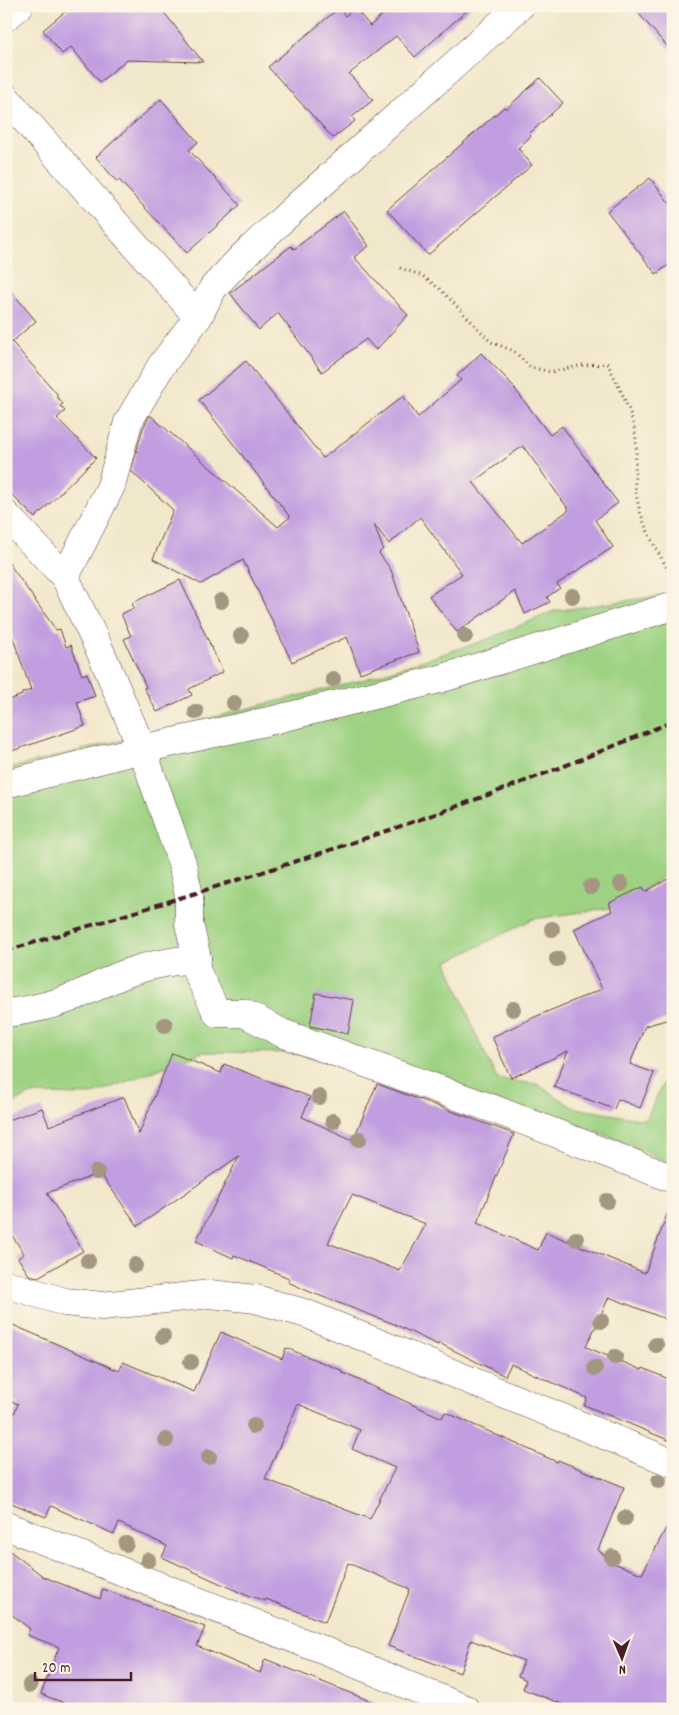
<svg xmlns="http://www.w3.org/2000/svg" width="679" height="1715" font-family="Dekko,sans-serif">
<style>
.green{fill:#9dd282;stroke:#747856}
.building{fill:#c19ee0;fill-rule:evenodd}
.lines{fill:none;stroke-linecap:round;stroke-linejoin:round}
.minor-casing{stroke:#633d43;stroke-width:29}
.path{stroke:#633d43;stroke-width:3;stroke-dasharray:1 4;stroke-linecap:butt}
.minor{stroke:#fff;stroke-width:28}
.rail{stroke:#4a1f2b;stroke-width:4;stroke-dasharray:8 4;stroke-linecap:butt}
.tree{fill:#a39781}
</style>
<rect width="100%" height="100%" fill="#fcf5e5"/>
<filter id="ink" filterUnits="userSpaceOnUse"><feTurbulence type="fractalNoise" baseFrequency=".02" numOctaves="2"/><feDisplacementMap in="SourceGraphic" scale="10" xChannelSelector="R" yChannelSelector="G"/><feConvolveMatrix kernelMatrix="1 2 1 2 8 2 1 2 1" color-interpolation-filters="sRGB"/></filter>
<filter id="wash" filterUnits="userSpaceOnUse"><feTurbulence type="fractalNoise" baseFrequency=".0096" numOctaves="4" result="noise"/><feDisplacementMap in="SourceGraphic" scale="20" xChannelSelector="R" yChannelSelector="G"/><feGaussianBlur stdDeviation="1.12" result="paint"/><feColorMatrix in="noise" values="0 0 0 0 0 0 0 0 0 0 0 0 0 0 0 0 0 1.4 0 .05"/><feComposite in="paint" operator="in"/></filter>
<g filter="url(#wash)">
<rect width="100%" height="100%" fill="#f1e7ca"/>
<path class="green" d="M 673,594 L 673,870 L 618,907 L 533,919 L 447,962 L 478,1039 L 497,1079 L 537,1084 L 574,1108 L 646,1120 L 673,1061 L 673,1164 L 589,1128 L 293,1053 L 203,1052 L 91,1095 L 31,1094 L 6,1107 L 6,769 L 362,680 L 486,640 L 554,611 Z"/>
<g id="blocks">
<g class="building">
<path d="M 72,6 L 159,6 L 203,62 L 126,60 L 100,82 L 71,47 L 62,54 L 43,30 Z"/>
<path d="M 392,6 L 472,6 L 415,57 L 396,36 L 349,74 L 373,100 L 352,117 L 355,121 L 333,138 L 268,67 L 339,8 L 345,16 L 355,8 L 370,26 Z"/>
<path d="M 632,6 L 673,6 L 673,53 Z"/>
<path d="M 540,78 L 563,103 L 529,134 L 531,136 L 518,148 L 532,165 L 428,255 L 387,210 L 504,107 L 506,109 Z"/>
<path d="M 161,99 L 198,142 L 189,150 L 240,205 L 187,253 L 119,180 L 117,182 L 96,157 Z"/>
<path d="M 650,178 L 673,208 L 673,262 L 656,274 L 607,211 Z"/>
<path d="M 344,211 L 369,246 L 354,257 L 408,315 L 376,350 L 366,339 L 322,372 L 278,313 L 259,330 L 230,293 L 291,246 L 294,249 Z"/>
<path d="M 6,285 L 36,321 L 12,342 L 58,395 L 56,396 L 63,404 L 60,406 L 65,411 L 57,418 L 96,458 L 35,518 L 6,489 Z"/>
<path d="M 481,353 L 509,381 L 550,435 L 562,426 L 618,503 L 595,520 L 613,547 L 557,584 L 560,588 L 547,597 L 550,602 L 525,614 L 515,591 L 457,632 L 429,596 L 462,574 L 420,517 L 389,544 L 374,524 L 383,549 L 379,553 L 391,570 L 419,652 L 360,673 L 347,637 L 292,662 L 243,560 L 201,584 L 153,559 L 173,510 L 131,471 L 143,428 L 150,415 L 278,527 L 290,517 L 199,400 L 246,361 L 323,458 L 403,396 L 418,417 L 461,380 L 457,376 ZM 523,446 L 569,510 L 522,543 L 473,482 Z"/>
<path d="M 6,559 L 56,630 L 60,629 L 66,647 L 71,645 L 82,675 L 87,673 L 95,696 L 77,702 L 85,726 L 6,753 L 6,701 L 22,695 L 22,693 L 31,690 L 6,618 Z"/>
<path d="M 180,580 L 223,672 L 189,689 L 192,695 L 157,712 L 144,688 L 146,687 L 124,639 L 131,636 L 121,614 L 134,608 L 132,603 Z"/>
<path d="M 673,876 L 673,1018 L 645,1026 L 630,1064 L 654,1073 L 640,1108 L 618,1099 L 614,1109 L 554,1087 L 568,1051 L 511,1078 L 492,1037 L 537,1016 L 602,989 L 574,929 L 612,911 L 609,903 L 643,887 L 645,892 Z"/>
<path d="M 316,993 L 354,1000 L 348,1034 L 310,1026 Z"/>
<path d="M 172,1053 L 221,1073 L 224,1064 L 310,1097 L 302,1117 L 353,1140 L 377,1084 L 514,1134 L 477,1223 L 538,1250 L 546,1232 L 645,1273 L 670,1207 L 673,1208 L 673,1322 L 609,1297 L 586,1347 L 642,1370 L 643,1368 L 673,1381 L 673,1442 L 584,1405 L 587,1398 L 511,1364 L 505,1376 L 439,1343 L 438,1345 L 394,1324 L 310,1292 L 288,1282 L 289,1278 L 234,1255 L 233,1258 L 196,1241 L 239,1156 L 138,1226 L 100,1173 L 47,1193 L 83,1251 L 38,1277 L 29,1275 L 18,1258 L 24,1254 L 6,1226 L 6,1121 L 42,1108 L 49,1126 L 124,1097 L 139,1134 ZM 352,1195 L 426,1224 L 400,1271 L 328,1243 Z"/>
<path d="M 6,1322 L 119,1371 L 123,1362 L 194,1392 L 221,1332 L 282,1359 L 286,1348 L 341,1370 L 341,1372 L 442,1418 L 445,1412 L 557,1462 L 558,1460 L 624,1487 L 598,1550 L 616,1564 L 642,1574 L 673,1515 L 673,1709 L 575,1709 L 523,1689 L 526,1680 L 518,1676 L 524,1661 L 471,1640 L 460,1673 L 388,1646 L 410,1589 L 348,1563 L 325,1622 L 266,1599 L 265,1601 L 251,1596 L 250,1597 L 162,1557 L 167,1546 L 119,1523 L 114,1534 L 51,1506 L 46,1517 L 6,1501 L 6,1434 L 18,1404 L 6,1399 ZM 298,1404 L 360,1430 L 352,1449 L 395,1468 L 370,1519 L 265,1479 Z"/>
<path d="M 6,1548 L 44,1577 L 100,1599 L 103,1589 L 205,1627 L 197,1646 L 260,1673 L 265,1659 L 385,1707 L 385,1709 L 79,1709 L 41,1694 L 59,1647 L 27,1635 L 30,1629 L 6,1610 Z"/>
</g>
</g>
</g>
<g filter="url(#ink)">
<use href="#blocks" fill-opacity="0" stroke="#633d43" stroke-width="1"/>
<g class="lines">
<defs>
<g id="minor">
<path d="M 6,17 L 19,6"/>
<path d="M 6,98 L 198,317"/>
<path d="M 6,515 L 65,577 L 102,655 L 142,749 L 182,863 L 189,896 L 189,924 L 197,958 L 195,968 L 217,1013 L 244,1013 L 282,1033 L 499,1111 L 673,1179"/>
<path d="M 65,577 L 111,486 L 128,422 L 161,366 L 198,317 L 213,288 L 242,257 L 297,206 L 520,6"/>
<path d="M 6,784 L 142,749 L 269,721 L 440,679 L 673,606"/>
<path d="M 6,1013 C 32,1010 56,1005 80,994 C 99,986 116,976 136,970 C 156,963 176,961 197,958"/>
<path d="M 6,1284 L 65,1302 L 102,1306 L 210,1294 L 256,1299 L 307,1314 L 673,1463"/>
<path d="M 6,1526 L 325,1651 L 465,1709"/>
</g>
</defs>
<use href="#minor" class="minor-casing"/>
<path class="path" d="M 400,268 L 423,276 L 442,291 L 491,342 L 514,351 L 530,367 L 551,372 L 583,365 L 608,364 C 619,388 633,412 636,439 C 637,454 634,470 635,485 C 638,519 655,548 672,576"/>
<use href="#minor" class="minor"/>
<path class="rail" d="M 6,951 C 231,883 457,815 673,721"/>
</g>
<g class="tree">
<circle cx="572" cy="596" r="8"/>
<circle cx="221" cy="601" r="8"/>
<circle cx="241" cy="636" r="8"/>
<circle cx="465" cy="636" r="8"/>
<circle cx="333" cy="679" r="8"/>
<circle cx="234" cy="703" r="8"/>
<circle cx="196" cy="712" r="8"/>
<circle cx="621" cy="884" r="8"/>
<circle cx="591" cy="887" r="8"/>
<circle cx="552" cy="929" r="8"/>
<circle cx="557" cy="959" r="8"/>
<circle cx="513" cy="1009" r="8"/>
<circle cx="165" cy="1025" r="8"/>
<circle cx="319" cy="1097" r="8"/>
<circle cx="333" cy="1121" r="8"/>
<circle cx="359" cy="1139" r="8"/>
<circle cx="97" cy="1172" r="8"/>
<circle cx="607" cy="1201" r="8"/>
<circle cx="576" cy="1239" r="8"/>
<circle cx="88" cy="1261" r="8"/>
<circle cx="135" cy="1265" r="8"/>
<circle cx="601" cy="1321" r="8"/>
<circle cx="163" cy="1336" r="8"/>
<circle cx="656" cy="1345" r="8"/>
<circle cx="615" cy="1357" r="8"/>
<circle cx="191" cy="1362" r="8"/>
<circle cx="595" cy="1368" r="8"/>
<circle cx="254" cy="1426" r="8"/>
<circle cx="166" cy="1440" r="8"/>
<circle cx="209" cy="1457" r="8"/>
<circle cx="659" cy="1481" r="8"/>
<circle cx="625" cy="1518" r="8"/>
<circle cx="126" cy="1544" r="8"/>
<circle cx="612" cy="1557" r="8"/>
<circle cx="148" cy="1560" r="8"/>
<circle cx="30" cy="1685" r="8"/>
</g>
</g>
<rect width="679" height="1715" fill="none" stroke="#fcf5e5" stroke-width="25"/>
<g transform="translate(622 1658) rotate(178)" stroke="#fcf5e5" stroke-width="4" paint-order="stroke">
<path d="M0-4L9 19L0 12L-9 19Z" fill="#4a1f2b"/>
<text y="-8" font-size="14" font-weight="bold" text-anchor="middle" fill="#4a1f2b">N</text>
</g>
<path d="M35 1672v8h96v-8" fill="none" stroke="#4a1f2b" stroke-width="2.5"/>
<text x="42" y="1672" font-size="15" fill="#4a1f2b" stroke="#fcf5e5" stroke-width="4" paint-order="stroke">20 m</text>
</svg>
